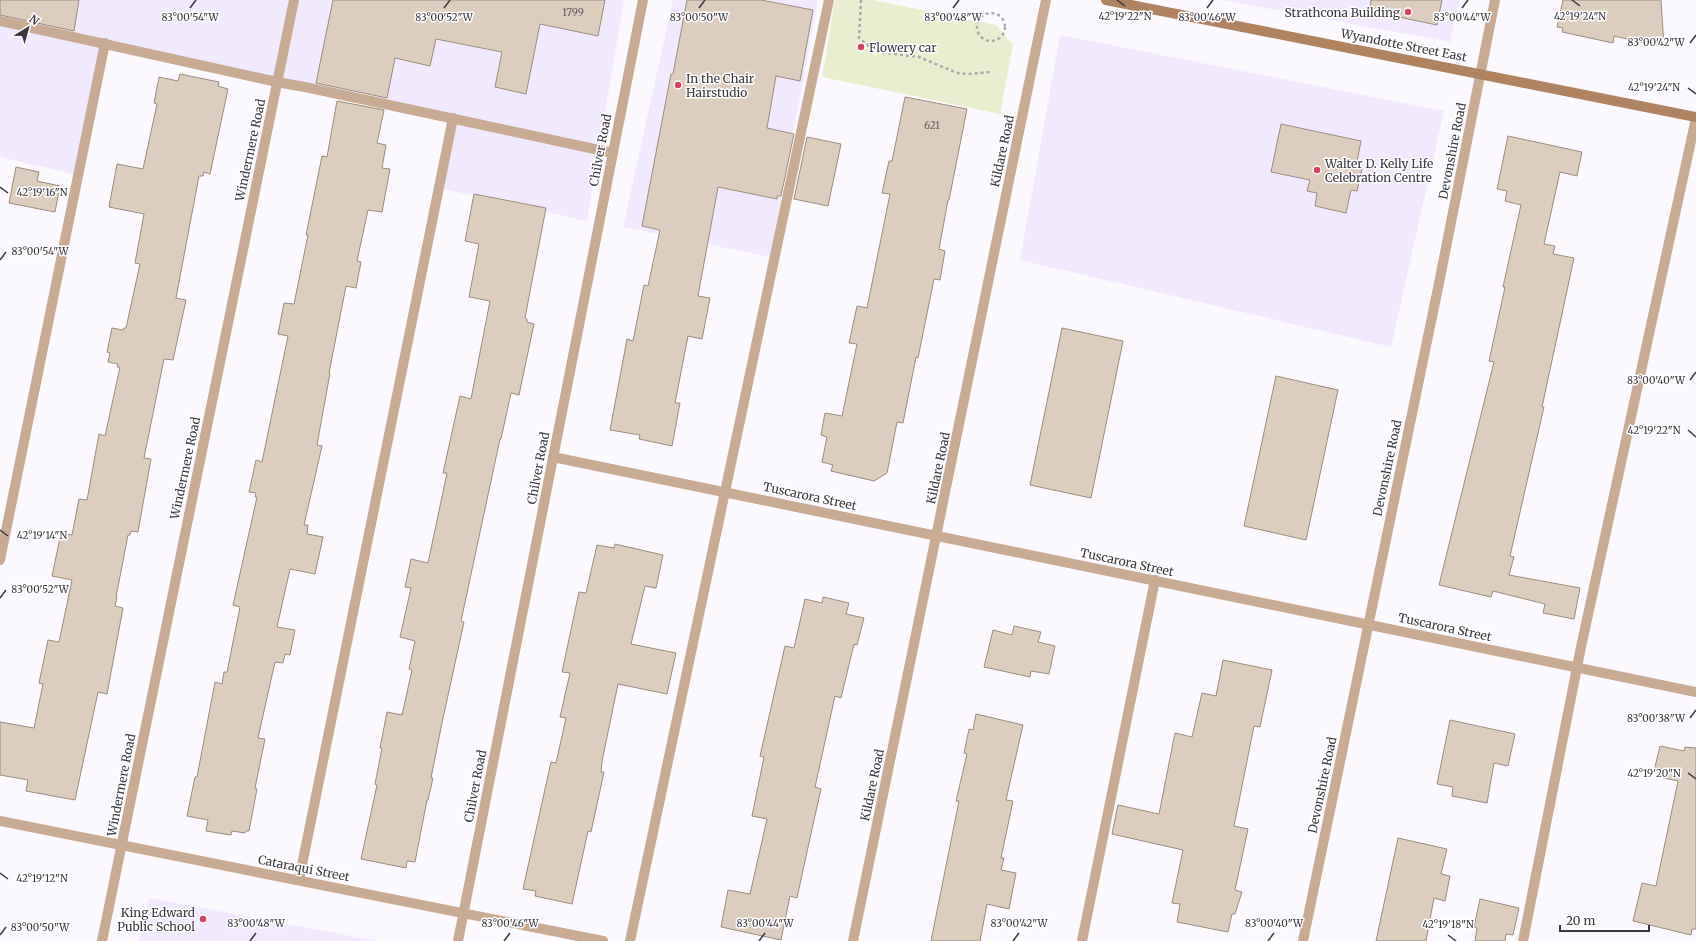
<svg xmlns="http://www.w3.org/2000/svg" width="1696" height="941" font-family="Merriweather,serif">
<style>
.built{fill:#f1e9fe}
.green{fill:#e9efce}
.building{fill:#ddcdbe;stroke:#9a8c7d}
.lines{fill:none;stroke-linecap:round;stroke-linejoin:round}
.path{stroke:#aaa7ad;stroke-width:2.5;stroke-dasharray:3 3;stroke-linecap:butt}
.lane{stroke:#c9aa93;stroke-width:10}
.street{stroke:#c9aa93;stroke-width:10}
.secondary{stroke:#b08360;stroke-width:10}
.ticks{fill:none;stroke:#3a373f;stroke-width:1.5}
.poi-dot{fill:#d4435f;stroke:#fff;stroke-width:1.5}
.labels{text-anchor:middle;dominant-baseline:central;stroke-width:3;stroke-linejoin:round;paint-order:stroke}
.number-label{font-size:10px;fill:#635c5f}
.poi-label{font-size:12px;fill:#3a373f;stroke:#fff;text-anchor:start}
.street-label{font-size:12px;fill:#3a373f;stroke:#fff}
.ticks-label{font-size:10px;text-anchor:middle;fill:#3a373f;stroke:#fff;stroke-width:3;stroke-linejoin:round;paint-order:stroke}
</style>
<rect width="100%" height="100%" fill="#fbf9fd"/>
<g class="built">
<path d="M 0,0 L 624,0 L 587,221 L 439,188 L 453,119 L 105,43 L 78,175 L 0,157 Z"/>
<path d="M 673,0 L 818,0 L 770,257 L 623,227 Z"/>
<path d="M 1222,0 L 1460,0 L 1450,42 Z"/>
<path d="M 1060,35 L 1444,111 L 1391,347 L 1020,260 Z"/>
<path d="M 149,898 L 377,941 L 139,941 Z"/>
</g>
<path class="green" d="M 835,0 L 873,0 L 996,25 L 1013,45 L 1000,114 L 822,77 Z"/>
<g class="building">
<path d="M 0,0 L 79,0 L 74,31 L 0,15 Z"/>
<path d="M 333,0 L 605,0 L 598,36 L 540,24 L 526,94 L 495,87 L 502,52 L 436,39 L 430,66 L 395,58 L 387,98 L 316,83 Z"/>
<path d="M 687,0 L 761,0 L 813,10 L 800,81 L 776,76 L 767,128 L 794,134 L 781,196 L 777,196 L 777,199 L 718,187 L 698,296 L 710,298 L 702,339 L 688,336 L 675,403 L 680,403 L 672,446 L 639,439 L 640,435 L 610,430 L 627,339 L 633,341 L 644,285 L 648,286 L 660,230 L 642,226 L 671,74 L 673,74 Z"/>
<path d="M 1371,0 L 1442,0 L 1437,25 L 1370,11 Z"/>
<path d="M 1563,0 L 1661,0 L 1664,47 L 1614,36 L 1613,43 L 1562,32 L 1563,28 L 1557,27 Z"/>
<path d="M 180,74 L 219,82 L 218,86 L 228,89 L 210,174 L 204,172 L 203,176 L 199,176 L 176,298 L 186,300 L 173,360 L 164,359 L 144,458 L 151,459 L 138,532 L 131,531 L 130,535 L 128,535 L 116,597 L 117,597 L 115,606 L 123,608 L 107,694 L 98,692 L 75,800 L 26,791 L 28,780 L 0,775 L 0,722 L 34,728 L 43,684 L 39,683 L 48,640 L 59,642 L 72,580 L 52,576 L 61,533 L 72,535 L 79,499 L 87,500 L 99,434 L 105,436 L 120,367 L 117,367 L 118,364 L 108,362 L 110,353 L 107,352 L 112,328 L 123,330 L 124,328 L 126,328 L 140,264 L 135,263 L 144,214 L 109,207 L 117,164 L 143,169 L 157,104 L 154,103 L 159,77 L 178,81 Z"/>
<path d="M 905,97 L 967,109 L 949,200 L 948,200 L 939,249 L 945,251 L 940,280 L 934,279 L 918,358 L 916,357 L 903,423 L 897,422 L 887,473 L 874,481 L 831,471 L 833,465 L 822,462 L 827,437 L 821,435 L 825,413 L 842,416 L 857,344 L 849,343 L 857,306 L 867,308 L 890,194 L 882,193 L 889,161 L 892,161 Z"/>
<path d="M 337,101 L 384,110 L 377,143 L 386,145 L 382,168 L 390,169 L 382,212 L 368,210 L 357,261 L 361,262 L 356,288 L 346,286 L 329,373 L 330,373 L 317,445 L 322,446 L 304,525 L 308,525 L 307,534 L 323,537 L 315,574 L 290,569 L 277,627 L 295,630 L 290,655 L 285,654 L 283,663 L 275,662 L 258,738 L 265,739 L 255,788 L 257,789 L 249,831 L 246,831 L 245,833 L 232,831 L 231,835 L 206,831 L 208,820 L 187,816 L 195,777 L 197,777 L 215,682 L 222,684 L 224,672 L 227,672 L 240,607 L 233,605 L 257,497 L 255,497 L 256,493 L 249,492 L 256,460 L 262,462 L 288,336 L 278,334 L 284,303 L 294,304 L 308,235 L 306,235 L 322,156 L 327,157 Z"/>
<path d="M 1281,124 L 1361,141 L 1356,167 L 1362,169 L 1357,191 L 1351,190 L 1346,213 L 1315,206 L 1317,193 L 1307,191 L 1310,180 L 1271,172 Z"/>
<path d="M 1508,136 L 1582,152 L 1577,176 L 1560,172 L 1544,244 L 1555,246 L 1553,254 L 1574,258 L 1542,407 L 1544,407 L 1510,556 L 1514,557 L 1509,575 L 1580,588 L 1574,619 L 1543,613 L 1545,604 L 1493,591 L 1491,597 L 1439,585 L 1494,362 L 1489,361 L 1505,287 L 1503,287 L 1521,205 L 1505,201 L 1507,191 L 1497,189 Z"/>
<path d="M 807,137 L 841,144 L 828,206 L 794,199 Z"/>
<path d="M 16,167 L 39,172 L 37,181 L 60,186 L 55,212 L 9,203 Z"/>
<path d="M 474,194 L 546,208 L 525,318 L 527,319 L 527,322 L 534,324 L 519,395 L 511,393 L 501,439 L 500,439 L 461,621 L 464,622 L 442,723 L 431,778 L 433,778 L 428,800 L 427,800 L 415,862 L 407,861 L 406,868 L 361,859 L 377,785 L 375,784 L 382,748 L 380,748 L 387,712 L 402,715 L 412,670 L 409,669 L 415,641 L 400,637 L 411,588 L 405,587 L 411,559 L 428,563 L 447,473 L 443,473 L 460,396 L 471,399 L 490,301 L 469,297 L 479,244 L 465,241 Z"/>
<path d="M 1062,328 L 1123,341 L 1091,498 L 1030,485 Z"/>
<path d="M 1276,376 L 1338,390 L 1306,540 L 1244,526 Z"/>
<path d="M 615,544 L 663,555 L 656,588 L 645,586 L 631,644 L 676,653 L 667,694 L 618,684 L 602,761 L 601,772 L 604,772 L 591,832 L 588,831 L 572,904 L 535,896 L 536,891 L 523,889 L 551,762 L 556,763 L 566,718 L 560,717 L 570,673 L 562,672 L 579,592 L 586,593 L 597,545 L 614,548 Z"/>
<path d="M 823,597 L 849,603 L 846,614 L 864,618 L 857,645 L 854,644 L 841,698 L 835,696 L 815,787 L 821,789 L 812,829 L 797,898 L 790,896 L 781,940 L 721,927 L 728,890 L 750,894 L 767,819 L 752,816 L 764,757 L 760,756 L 785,646 L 794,648 L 805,599 L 822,603 Z"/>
<path d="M 1014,626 L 1041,632 L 1038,642 L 1055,646 L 1049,674 L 1031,671 L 1030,677 L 984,667 L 993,630 L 1012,635 Z"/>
<path d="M 1223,660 L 1272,670 L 1260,727 L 1254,726 L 1234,826 L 1248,829 L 1235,890 L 1242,892 L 1235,914 L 1232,914 L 1228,932 L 1177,922 L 1180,904 L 1172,903 L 1183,850 L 1112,834 L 1118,805 L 1159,814 L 1175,733 L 1192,737 L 1202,693 L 1216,696 Z"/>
<path d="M 976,714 L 1023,725 L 1006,800 L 1013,801 L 1001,858 L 1004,858 L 1001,870 L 1016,873 L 1009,909 L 987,904 L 980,941 L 931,941 L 959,801 L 956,801 L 967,754 L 964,753 L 969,729 L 973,730 Z"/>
<path d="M 1450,720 L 1515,734 L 1508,766 L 1494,763 L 1487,803 L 1452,796 L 1453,787 L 1437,784 Z"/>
<path d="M 1660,746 L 1684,751 L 1685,747 L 1696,748 L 1696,929 L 1692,929 L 1691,935 L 1633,921 L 1642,883 L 1656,886 L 1678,781 L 1664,778 L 1665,774 L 1654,771 Z"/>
<path d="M 1398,838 L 1447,849 L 1441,874 L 1450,876 L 1445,901 L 1434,898 L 1426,941 L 1376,941 Z"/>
<path d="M 1480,899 L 1519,908 L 1513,935 L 1506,934 L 1505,941 L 1475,941 L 1477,928 L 1474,927 Z"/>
</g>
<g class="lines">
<g class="path">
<path d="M 861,0 L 859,38 L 877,52 L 919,57 L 957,73 L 969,74 L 990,72"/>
<circle cx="991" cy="27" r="14"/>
</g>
<g class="lane">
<path d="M 0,21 L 277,82 L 310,88 L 613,153"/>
<path d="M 0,560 L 105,43"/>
<path d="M 299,880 L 453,118"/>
<path d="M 630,941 L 829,0"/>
<path d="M 1082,941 L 1155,580"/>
<path d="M 1523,941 L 1581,647 L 1696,118"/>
</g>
<g class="street">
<path d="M 553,457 L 1696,692"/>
<path d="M 0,821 L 603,941"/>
<path d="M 102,941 L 294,0"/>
<path d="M 458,941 L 643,0"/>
<path d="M 853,941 L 1046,0"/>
<path d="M 1303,941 L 1438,288 L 1495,0"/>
</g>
<path class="secondary" d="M 1106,0 L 1696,117"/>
</g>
<path class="ticks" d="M 1117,0 L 1125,6M 1572,0 L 1580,6M 190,8 L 196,0M 444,8 L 450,0M 699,8 L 705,0M 953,8 L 959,0M 1207,8 L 1213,0M 1462,8 L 1468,0M 1690,43 L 1696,35M 1688,88 L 1696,94M 0,187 L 8,193M 0,260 L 6,252M 1690,380 L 1696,372M 1688,430 L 1696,437M 0,530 L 8,536M 0,598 L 6,590M 1690,718 L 1696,710M 1688,773 L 1696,779M 0,873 L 8,879M 0,935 L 6,927M 1448,935 L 1456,941M 250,941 L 256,933M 504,941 L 510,933M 759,941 L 765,933M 1013,941 L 1019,933M 1268,941 L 1274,933"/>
<g class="poi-dot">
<circle cx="1408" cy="12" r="4"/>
<circle cx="861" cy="47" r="4"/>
<circle cx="678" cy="85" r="4"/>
<circle cx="1317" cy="170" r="4"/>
<circle cx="203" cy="919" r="4"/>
</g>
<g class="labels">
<g class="number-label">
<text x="573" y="12">1799</text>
<text x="932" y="125">621</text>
</g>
<g class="poi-label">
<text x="1400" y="12" text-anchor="end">Strathcona Building</text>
<text x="869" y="47">Flowery car</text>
<text x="686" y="78">In the Chair<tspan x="686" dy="14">Hairstudio</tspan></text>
<text x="1325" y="163">Walter D. Kelly Life<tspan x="1325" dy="14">Celebration Centre</tspan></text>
<text x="195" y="912" text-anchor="end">King Edward<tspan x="195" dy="14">Public School</tspan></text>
</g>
<g class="street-label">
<text transform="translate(1404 45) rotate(11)">Wyandotte Street East</text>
<text transform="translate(250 150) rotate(-78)">Windermere Road</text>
<text transform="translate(600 150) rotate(-79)">Chilver Road</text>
<text transform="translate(1002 151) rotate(-78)">Kildare Road</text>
<text transform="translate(1452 151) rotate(-79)">Devonshire Road</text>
<text transform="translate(185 468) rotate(-78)">Windermere Road</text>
<text transform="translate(538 468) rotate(-79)">Chilver Road</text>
<text transform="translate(938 468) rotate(-78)">Kildare Road</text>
<text transform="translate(1387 468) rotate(-78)">Devonshire Road</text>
<text transform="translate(810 496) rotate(12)">Tuscarora Street</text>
<text transform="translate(1127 562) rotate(12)">Tuscarora Street</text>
<text transform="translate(1445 627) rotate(12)">Tuscarora Street</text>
<text transform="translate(121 785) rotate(-79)">Windermere Road</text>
<text transform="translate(872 785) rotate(-78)">Kildare Road</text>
<text transform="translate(1322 785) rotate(-78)">Devonshire Road</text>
<text transform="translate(475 786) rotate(-79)">Chilver Road</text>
<text transform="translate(304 868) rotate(11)">Cataraqui Street</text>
</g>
</g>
<g class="ticks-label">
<text x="1125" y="20">42°19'22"N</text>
<text x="1580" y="20">42°19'24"N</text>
<text x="190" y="21">83°00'54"W</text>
<text x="444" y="21">83°00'52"W</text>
<text x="699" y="21">83°00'50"W</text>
<text x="953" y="21">83°00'48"W</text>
<text x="1207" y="21">83°00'46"W</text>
<text x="1462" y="21">83°00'44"W</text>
<text x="1656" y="46">83°00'42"W</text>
<text x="1654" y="91">42°19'24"N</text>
<text x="42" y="196">42°19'16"N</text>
<text x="40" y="255">83°00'54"W</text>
<text x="1656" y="384">83°00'40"W</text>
<text x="1654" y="434">42°19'22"N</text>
<text x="42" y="539">42°19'14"N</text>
<text x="40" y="593">83°00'52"W</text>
<text x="1656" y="722">83°00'38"W</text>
<text x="1654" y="777">42°19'20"N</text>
<text x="42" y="882">42°19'12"N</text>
<text x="256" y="927">83°00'48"W</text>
<text x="510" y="927">83°00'46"W</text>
<text x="765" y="927">83°00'44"W</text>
<text x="1019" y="927">83°00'42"W</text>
<text x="1274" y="927">83°00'40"W</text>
<text x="1448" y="928">42°19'18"N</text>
<text x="40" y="931">83°00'50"W</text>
</g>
<g transform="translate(28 28) rotate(37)" stroke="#ffffff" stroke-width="3" paint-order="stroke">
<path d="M0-3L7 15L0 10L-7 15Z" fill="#3a373f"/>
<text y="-6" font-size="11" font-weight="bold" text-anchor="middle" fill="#3a373f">N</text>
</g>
<path d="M1560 925v6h89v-6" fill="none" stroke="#3a373f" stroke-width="2"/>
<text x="1566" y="925" font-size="12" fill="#3a373f" stroke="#ffffff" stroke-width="3" paint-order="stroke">20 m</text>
</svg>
